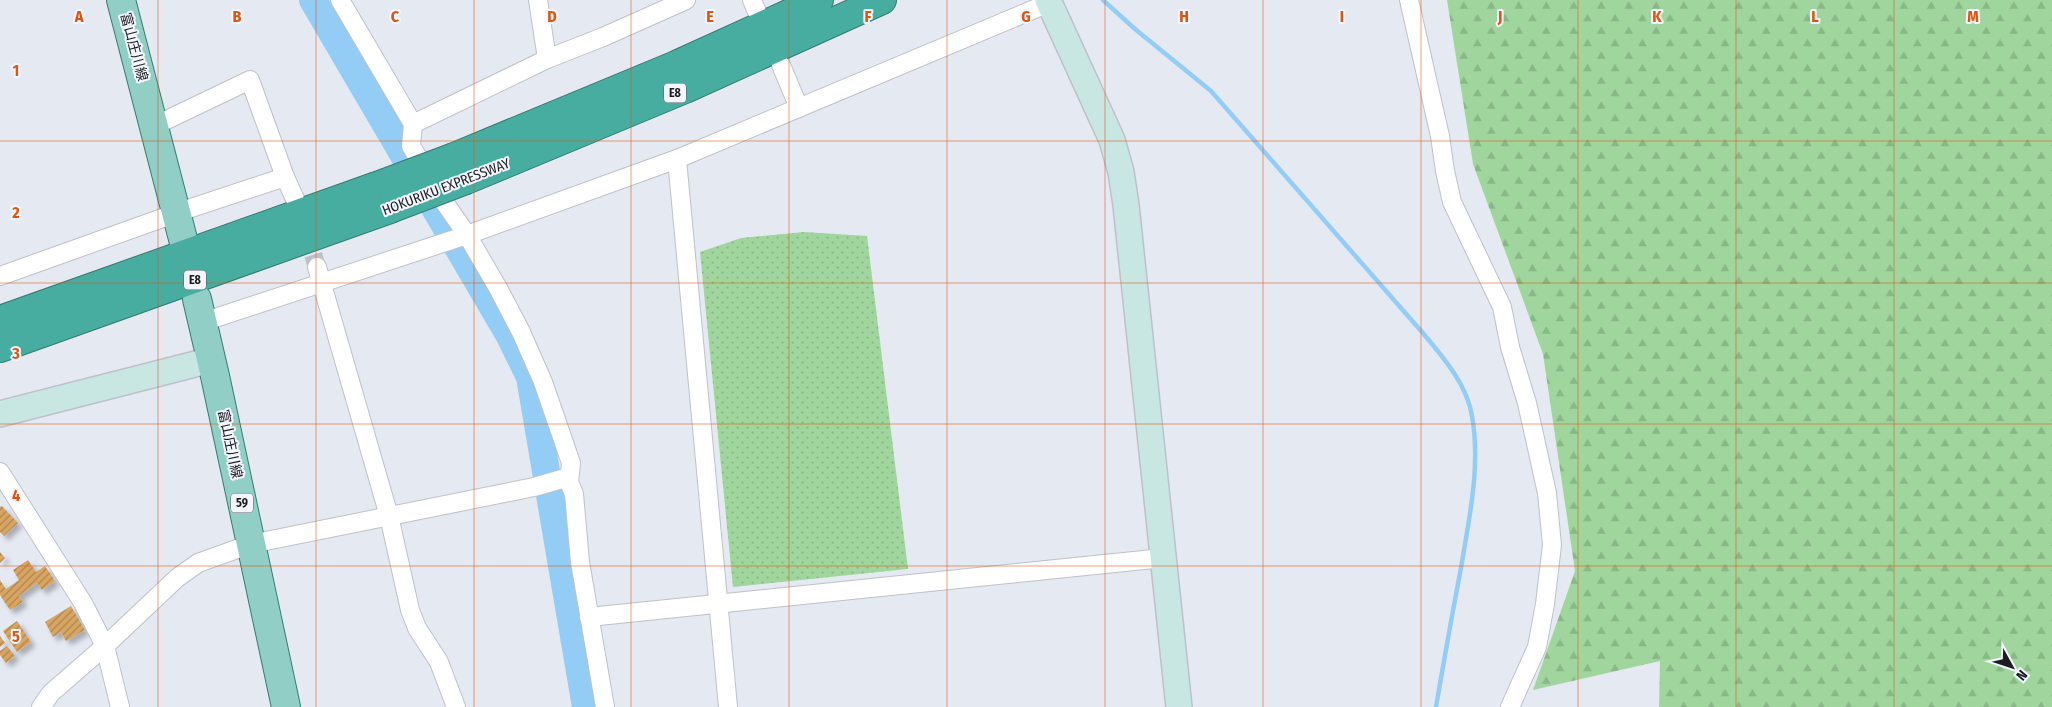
<svg xmlns="http://www.w3.org/2000/svg" width="2052" height="707" font-family="'Fira Sans Condensed','Noto Sans JP',sans-serif">
<style>
.grass{fill:url(#grass-dots)}
.forest{fill:url(#forest-firs)}
.lines{fill:none;stroke-linecap:round;stroke-linejoin:round}
.stream{stroke:#93cdf6;stroke-width:4.5}
.river{stroke:#93cdf6;stroke-width:28}
.building{fill:url(#building-hatch);filter:url(#shadow)}
.street-tunnel{stroke:#bdc0c8;stroke-width:18;stroke-dasharray:18 9;stroke-linecap:butt}
.street-casing{stroke:#bec1c9;stroke-width:20}
.secondary-casing{stroke:#bec1c9;stroke-width:28}
.primary-casing{stroke:#377b73;stroke-width:30}
.highway-casing{stroke:#377b73;stroke-width:30}
.street{stroke:#fff;stroke-width:18}
.secondary{stroke:#c8e6e2;stroke-width:25}
.primary{stroke:#90cec6;stroke-width:28}
.highway{stroke:#46ada0;stroke-width:28}
.highway-bridge-casing{stroke:#377b73;stroke-width:30;stroke-linecap:butt}
.highway-bridge{stroke:#46ada0;stroke-width:28}
.grid{fill:none;stroke:#de560d;stroke-width:1;stroke-opacity:0.55}
.labels{text-anchor:middle;dominant-baseline:central;stroke-width:4;stroke-linejoin:round;paint-order:stroke}
.shield{fill:#f3f6ff;stroke:#5c5e63;stroke-width:1}
.shield-label{font-size:12px;font-weight:bold;fill:#1b1d20}
.street-label{font-size:14px;fill:#1b1d20;stroke:#f3f6ff}
.grid-label{font-size:16px;text-anchor:middle;font-weight:bold;fill:#de560d;stroke:#f3f6ff;stroke-width:4;stroke-linejoin:round;paint-order:stroke}
</style>
<defs>
<pattern id="grass-dots" width="8" height="8" patternUnits="userSpaceOnUse" patternTransform="scale(1.25)"><rect width="8" height="8" fill="#a0d69d"/><path d="M2 2h.1M6 6h.1" fill="none" stroke="#89b787" stroke-width="1.8" stroke-linecap="round"/></pattern>
<pattern id="forest-firs" width="22" height="20" patternUnits="userSpaceOnUse" patternTransform="scale(1.25)"><rect width="22" height="20" fill="#a0d69d"/><path d="M5 1l3.5 6h-7zM16 11l3.5 6h-7z" fill="#89b787"/></pattern>
<pattern id="building-hatch" width="6" height="6" patternUnits="userSpaceOnUse" patternTransform="scale(1.25)"><rect width="6" height="6" fill="#d8a562"/><path d="M-1 1l2-2M0 6l6-6M5 7l2-2" fill="none" stroke="#ae8650"/></pattern>
<filter id="shadow"><feDropShadow dx="4.5" dy="4.5" stdDeviation="2.5" flood-color="#0004"/></filter>
</defs>
<rect width="100%" height="100%" fill="#e5e9f2"/>
<path class="grass" d="M 804,232 L 867,236 L 908,569 L 733,587 L 700,252 L 741,238 Z"/>
<path class="forest" d="M 1447,0 L 2052,0 L 2052,707 L 1659,707 L 1660,661 L 1533,690 L 1575,571 L 1543,354 L 1473,164 Z"/>
<g class="lines">
<path class="stream" d="M 1103,0 L 1135,29 L 1211,91 L 1422,332 C 1442,356 1467,384 1472,416 C 1481,467 1469,518 1461,568 C 1452,614 1444,661 1436,707"/>
<path class="river" d="M 313,0 L 510,336 L 530,377 L 586,707"/>
</g>
<g class="building">
<path d="M 2,506 L 18,523 L 4,536 L 0,532 L 0,507 Z"/>
<path d="M 0,552 L 5,558 L 0,563 Z"/>
<path d="M 28,560 L 36,572 L 45,566 L 55,581 L 42,590 L 37,583 L 19,596 L 23,602 L 10,610 L 0,595 L 0,580 L 6,589 L 19,580 L 13,570 Z"/>
<path d="M 71,606 L 85,630 L 66,641 L 61,632 L 53,637 L 45,622 Z"/>
<path d="M 17,621 L 31,642 L 17,652 L 3,631 Z"/>
<path d="M 0,636 L 5,643 L 0,647 Z"/>
<path d="M 7,646 L 15,656 L 6,663 L 0,655 L 0,651 Z"/>
</g>
<g class="lines">
<path class="street-tunnel" d="M 305,229 L 317,267"/>
<defs>
<g id="street">
<path d="M 340,0 L 413,124 L 411,146 L 447,206 L 467,235 L 498,288 L 521,332 L 543,382 L 571,463 L 569,482"/>
<path d="M 538,0 L 547,59"/>
<path d="M 752,0 L 757,12"/>
<path d="M 1409,0 L 1440,136 L 1445,171 L 1452,202 L 1502,307 L 1510,347 L 1527,403 L 1547,493 L 1552,545 L 1545,604 L 1537,647 L 1510,707"/>
<path d="M 781,65 L 799,108"/>
<path d="M 413,124 L 547,59 L 603,37 L 686,0"/>
<path d="M 677,159 L 728,707"/>
<path d="M 285,177 L 295,199"/>
<path d="M 317,267 L 389,516 L 410,610 L 417,628 L 439,662 L 456,707"/>
<path d="M 0,276 L 185,210 L 285,177 L 250,80 L 154,126"/>
<path d="M 203,322 L 467,235 L 677,159 L 1049,3"/>
<path d="M 0,472 L 83,603 L 105,646 L 120,707"/>
<path d="M 589,617 L 1163,558"/>
<path d="M 41,707 L 51,693 L 105,646 L 177,578 L 198,563 L 251,544 L 534,487 L 562,479 L 569,482 L 574,494 L 580,562 L 605,707"/>
</g>
<g id="secondary">
<path d="M 1048,0 L 1112,140 L 1121,172 L 1126,205 L 1179,707"/>
<path d="M 0,414 L 211,360"/>
</g>
<g id="primary">
<path d="M 121,0 L 183,239"/>
<path d="M 197,299 L 215,376 L 286,707"/>
</g>
<g id="highway">
<path d="M 454,157 L 676,65 L 819,0"/>
<path d="M 466,180 L 685,89 L 882,0"/>
<path d="M 0,320 L 374,187"/>
<path d="M 0,348 L 390,209"/>
</g>
</defs>
<use href="#street" class="street-casing"/>
<use href="#secondary" class="secondary-casing"/>
<use href="#primary" class="primary-casing"/>
<use href="#highway" class="highway-casing"/>
<use href="#street" class="street"/>
<use href="#secondary" class="secondary"/>
<use href="#primary" class="primary"/>
<use href="#highway" class="highway"/>
<defs>
<g id="highway-bridge">
<path d="M 374,187 L 454,157"/>
<path d="M 390,209 L 466,180"/>
</g>
</defs>
<use href="#highway-bridge" class="highway-bridge-casing"/>
<use href="#highway-bridge" class="highway-bridge"/>
</g>
<path class="grid" d="M 158,0 L 158,707M 316,0 L 316,707M 474,0 L 474,707M 631,0 L 631,707M 789,0 L 789,707M 947,0 L 947,707M 1105,0 L 1105,707M 1263,0 L 1263,707M 1421,0 L 1421,707M 1578,0 L 1578,707M 1736,0 L 1736,707M 1894,0 L 1894,707M 0,141 L 2052,141M 0,283 L 2052,283M 0,424 L 2052,424M 0,566 L 2052,566"/>
<g class="labels">
<g class="shield">
<rect x="664" y="83.5" width="22" height="19" rx="4"/>
<rect x="184" y="270.5" width="22" height="19" rx="4"/>
<rect x="231" y="493.5" width="22" height="19" rx="4"/>
</g>
<g class="shield-label">
<text x="675" y="93">E8</text>
<text x="195" y="280">E8</text>
<text x="242" y="503">59</text>
</g>
<g class="street-label">
<text transform="translate(134 47) rotate(75)">富山庄川線</text>
<text transform="translate(446 187) rotate(-21)">HOKURIKU EXPRESSWAY</text>
<text transform="translate(230 444) rotate(78)">富山庄川線</text>
</g>
</g>
<g class="grid-label">
<text x="79" y="22">A</text>
<text x="237" y="22">B</text>
<text x="395" y="22">C</text>
<text x="552" y="22">D</text>
<text x="710" y="22">E</text>
<text x="868" y="22">F</text>
<text x="1026" y="22">G</text>
<text x="1184" y="22">H</text>
<text x="1342" y="22">I</text>
<text x="1500" y="22">J</text>
<text x="1657" y="22">K</text>
<text x="1815" y="22">L</text>
<text x="1973" y="22">M</text>
<text x="16" y="76">1</text>
<text x="16" y="218">2</text>
<text x="16" y="359">3</text>
<text x="16" y="501">4</text>
<text x="16" y="642">5</text>
</g>
<g transform="translate(2012 667) rotate(130)" stroke="#f3f6ff" stroke-width="4" paint-order="stroke">
<path d="M0-4L9 19L0 12L-9 19Z" fill="#1b1d20"/>
<text y="-8" font-size="14" font-weight="bold" text-anchor="middle" fill="#1b1d20">N</text>
</g>
</svg>
